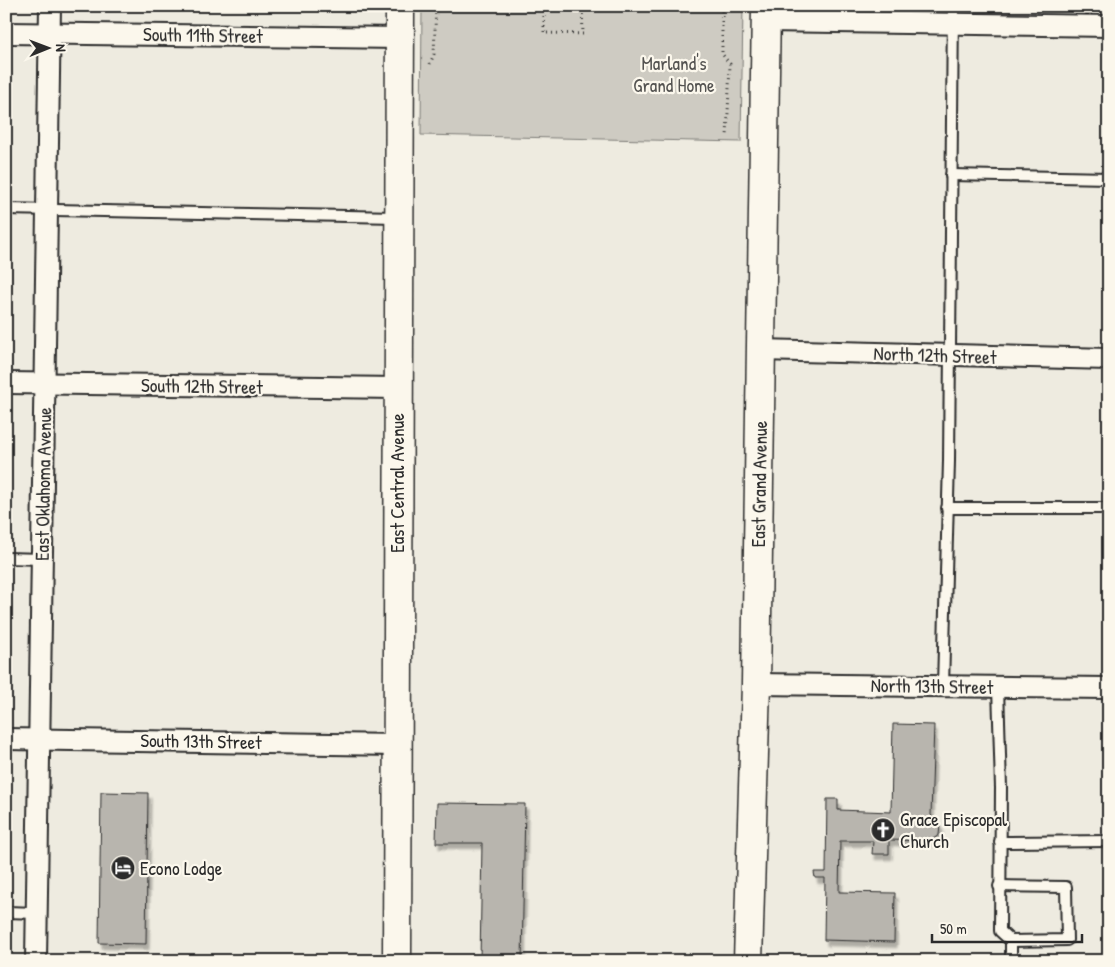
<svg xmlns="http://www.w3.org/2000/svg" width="1115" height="967" font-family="'Patrick Hand',sans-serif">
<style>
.green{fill:#cecbc2;stroke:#7c7b76}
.building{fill:#b8b5ae;stroke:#2b2b2b;filter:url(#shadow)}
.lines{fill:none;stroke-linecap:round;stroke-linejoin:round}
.lane-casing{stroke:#2b2b2b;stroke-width:14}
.street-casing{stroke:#2b2b2b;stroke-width:24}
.secondary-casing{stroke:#2b2b2b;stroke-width:31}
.path{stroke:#2b2b2b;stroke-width:3;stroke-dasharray:1 4;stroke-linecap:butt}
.lane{stroke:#fbf7ec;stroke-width:10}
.street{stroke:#fbf7ec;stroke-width:20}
.secondary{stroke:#fbf7ec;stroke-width:28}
.labels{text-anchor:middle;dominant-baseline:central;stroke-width:4.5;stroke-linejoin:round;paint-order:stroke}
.street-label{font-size:19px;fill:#2b2b2b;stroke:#fbf7ec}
.park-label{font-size:19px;fill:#545351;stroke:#fbf7ec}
.poi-label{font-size:19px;fill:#2b2b2b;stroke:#fbf7ec;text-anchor:start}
</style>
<defs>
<filter id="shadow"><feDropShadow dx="3" dy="5.5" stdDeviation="1" flood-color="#0004"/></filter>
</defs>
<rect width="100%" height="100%" fill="#eeebe0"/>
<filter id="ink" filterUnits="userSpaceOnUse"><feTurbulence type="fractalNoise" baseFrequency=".02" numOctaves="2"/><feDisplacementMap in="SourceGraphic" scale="10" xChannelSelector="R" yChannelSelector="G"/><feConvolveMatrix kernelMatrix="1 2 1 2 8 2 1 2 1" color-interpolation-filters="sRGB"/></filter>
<g filter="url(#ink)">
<path class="green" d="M 422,6 L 743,6 L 741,142 L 421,135 Z"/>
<g class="building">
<path d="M 893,724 L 934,725 L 931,815 L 940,825 L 939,835 L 930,841 L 889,840 L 889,854 L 872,854 L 873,841 L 840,841 L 839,892 L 895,893 L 894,942 L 824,940 L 825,878 L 815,878 L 814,872 L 826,872 L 827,799 L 838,799 L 838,810 L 891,812 Z"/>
<path d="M 101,792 L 148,793 L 146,944 L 99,943 Z"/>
<path d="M 437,803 L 525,804 L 522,961 L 480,961 L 482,843 L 436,843 Z"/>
</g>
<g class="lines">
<defs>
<g id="lane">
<path d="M 951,175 L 1109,178"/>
<path d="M 6,209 L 397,217"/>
<path d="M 947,508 L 1109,508"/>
<path d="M 6,558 L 42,559"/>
<path d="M 943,686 L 949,461 L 953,6"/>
<path d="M 998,687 L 1001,788 L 1000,931 L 1011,941 L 1011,961"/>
<path d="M 1000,842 L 1109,841"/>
<path d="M 999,886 L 1066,887 L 1067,940 L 1011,941"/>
<path d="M 6,912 L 37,913"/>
</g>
<g id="street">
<path d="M 765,21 L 1109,26"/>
<path d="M 6,33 L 400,38"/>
<path d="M 761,350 L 1109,359"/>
<path d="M 6,383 L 397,388"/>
<path d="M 756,684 L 1109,688"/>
<path d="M 6,739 L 397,745"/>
<path d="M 36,961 L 50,6"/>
</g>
<g id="secondary">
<path d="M 397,961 L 400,6"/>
<path d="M 748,961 L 756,684 L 766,6"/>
</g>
</defs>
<use href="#lane" class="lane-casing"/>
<use href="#street" class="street-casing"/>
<use href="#secondary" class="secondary-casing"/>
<g class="path">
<path d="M 544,6 L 544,33 L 583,34 L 582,6"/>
<path d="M 722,6 L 722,54 L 730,64 L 727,138"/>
<path d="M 430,64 L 434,54 L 436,6"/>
</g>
<use href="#lane" class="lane"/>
<use href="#street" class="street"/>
<use href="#secondary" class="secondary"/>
</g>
</g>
<defs>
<symbol id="church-disc" viewBox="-11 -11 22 22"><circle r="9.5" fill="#2b2b2b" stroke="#fbf7ec"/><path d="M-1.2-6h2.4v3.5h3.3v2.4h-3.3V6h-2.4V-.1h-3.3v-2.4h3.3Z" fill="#fff"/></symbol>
<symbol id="hotel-disc" viewBox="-11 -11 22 22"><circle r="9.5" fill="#2b2b2b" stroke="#fbf7ec"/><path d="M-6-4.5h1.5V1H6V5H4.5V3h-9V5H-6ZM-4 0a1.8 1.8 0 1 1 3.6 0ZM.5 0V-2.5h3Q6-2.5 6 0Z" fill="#fff"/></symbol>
</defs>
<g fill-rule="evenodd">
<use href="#church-disc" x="869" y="816" width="28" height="28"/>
<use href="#hotel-disc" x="109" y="854" width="28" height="28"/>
</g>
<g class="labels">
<g class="street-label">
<text transform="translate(203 35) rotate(1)">South 11th Street</text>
<text transform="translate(935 355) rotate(2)">North 12th Street</text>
<text transform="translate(202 386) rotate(1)">South 12th Street</text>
<text transform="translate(397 483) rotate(-90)">East Central Avenue</text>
<text transform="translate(43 484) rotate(-89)">East Oklahoma Avenue</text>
<text transform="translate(759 484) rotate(-89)">East Grand Avenue</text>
<text transform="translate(932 686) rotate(1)">North 13th Street</text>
<text transform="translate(201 741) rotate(1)">South 13th Street</text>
</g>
<g class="park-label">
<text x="674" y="63">Marland's<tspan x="674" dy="22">Grand Home</tspan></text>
</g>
<g class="poi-label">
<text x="900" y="819">Grace Episcopal<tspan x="900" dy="22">Church</tspan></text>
<text x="140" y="868">Econo Lodge</text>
</g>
</g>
<rect width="1115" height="967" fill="none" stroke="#fbf7ec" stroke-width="25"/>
<rect x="12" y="12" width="1090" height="942" fill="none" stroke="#2b2b2b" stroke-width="2" filter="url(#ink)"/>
<g transform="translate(48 48) rotate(89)" stroke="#fbf7ec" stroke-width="4" paint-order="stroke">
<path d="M0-4L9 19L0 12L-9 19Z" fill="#2b2b2b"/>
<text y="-8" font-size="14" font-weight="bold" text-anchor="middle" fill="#2b2b2b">N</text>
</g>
<path d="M932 934v8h150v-8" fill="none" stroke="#2b2b2b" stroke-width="2.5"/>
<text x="940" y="934" font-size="15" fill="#2b2b2b" stroke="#fbf7ec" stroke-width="4" paint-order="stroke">50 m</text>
</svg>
